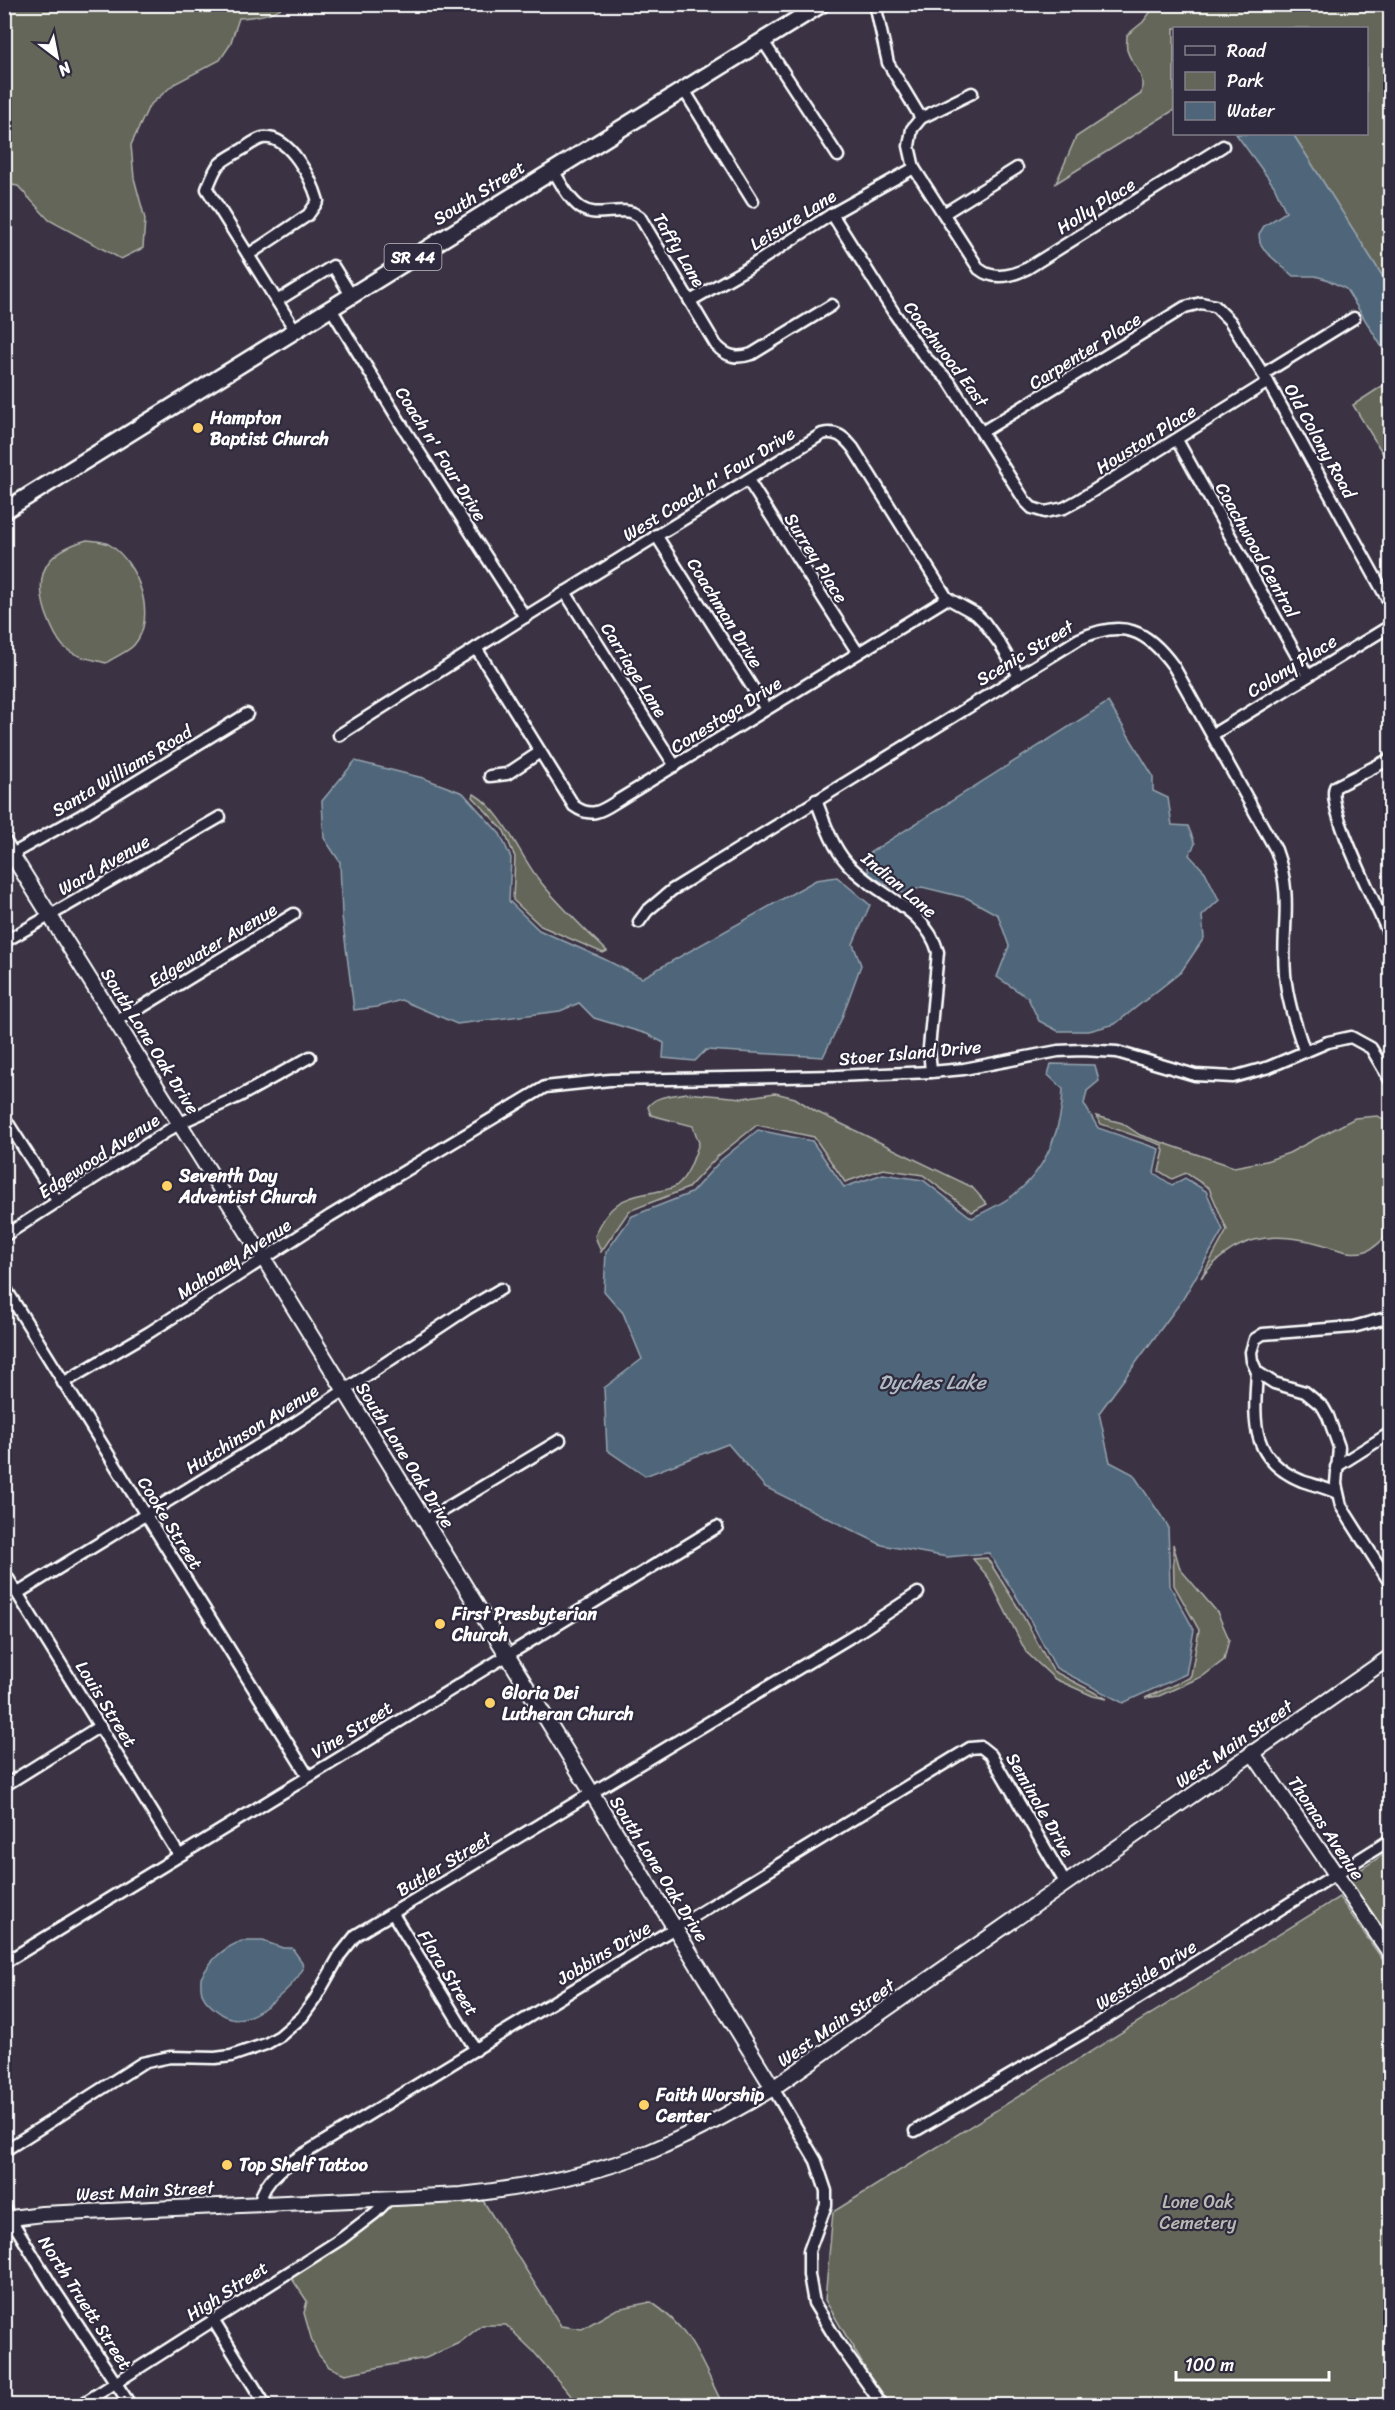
<svg xmlns="http://www.w3.org/2000/svg" width="1395" height="2410" font-family="Sriracha,sans-serif">
<style>
.green{fill:#636658;stroke:#b1b2ac;stroke-width:1.5}
.water{fill:#4f667a;stroke:#95a3af;stroke-width:1.5}
.lines{fill:none;stroke-linecap:round;stroke-linejoin:round}
.street-casing{stroke:#fff;stroke-width:15}
.secondary-casing{stroke:#fff;stroke-width:18}
.primary-casing{stroke:#fff;stroke-width:20}
.street{stroke:#2f2a3d;stroke-width:10}
.secondary{stroke:#2f2a3d;stroke-width:14}
.primary{stroke:#2f2a3d;stroke-width:15}
.poi-dot{fill:#ffd166;stroke:#2f2a3d;stroke-width:2}
.labels{text-anchor:middle;dominant-baseline:central;stroke-width:4.5;stroke-linejoin:round;paint-order:stroke}
.shield{fill:#2f2a3d;stroke:#c1bfc5;stroke-width:1.5}
.shield-label{font-size:16px;font-weight:bold;fill:#fff}
.street-label{font-size:18px;fill:#fff;stroke:#2f2a3d}
.poi-label{font-size:18px;font-weight:bold;fill:#fff;stroke:#2f2a3d;text-anchor:start}
.park-label{font-size:18px;fill:#b9bab4;stroke:#2f2a3d}
.water-label{font-size:20px;font-style:italic;fill:#b0bac3;stroke:#2f2a3d}
</style>
<rect width="100%" height="100%" fill="#3b3344"/>
<filter id="ink" filterUnits="userSpaceOnUse"><feTurbulence type="fractalNoise" baseFrequency=".0167" numOctaves="2"/><feDisplacementMap in="SourceGraphic" scale="12" xChannelSelector="R" yChannelSelector="G"/><feConvolveMatrix kernelMatrix="1 2 1 2 8 2 1 2 1" color-interpolation-filters="sRGB"/></filter>
<g filter="url(#ink)">
<g class="green">
<path d="M 4,5 L 5,4 L 286,5 C 272,15 255,17 239,18 L 230,45 L 220,60 L 174,84 L 149,106 L 131,145 L 134,178 L 145,219 L 143,248 L 121,259 L 49,220 L 18,186 L 5,184 Z"/>
<path d="M 1152,5 L 1390,5 L 1390,288 L 1293,134 L 1366,134 L 1366,28 L 1174,28 L 1174,110 L 1056,183 L 1076,137 L 1141,94 C 1146,71 1133,69 1127,50 C 1126,46 1127,40 1127,35 L 1143,22 L 1152,10 Z"/>
<path d="M 1390,381 L 1390,465 L 1353,405 Z"/>
<path d="M 87,540 C 94,541 104,541 110,545 C 138,563 158,617 134,645 C 128,652 114,657 106,663 C 91,659 74,657 63,646 C 55,637 50,624 46,613 C 33,572 47,551 87,540 Z"/>
<path d="M 474,794 C 503,811 519,854 539,880 C 559,905 584,929 607,951 L 603,953 L 541,926 L 513,900 L 515,857 L 504,831 L 473,797 Z"/>
<path d="M 686,1093 L 743,1098 L 775,1093 L 795,1098 L 815,1111 L 972,1187 L 987,1204 L 972,1212 L 923,1175 L 883,1169 L 845,1182 L 814,1137 L 757,1125 L 718,1156 L 688,1188 L 629,1211 L 601,1252 L 595,1236 C 608,1205 621,1197 655,1192 C 662,1190 671,1190 677,1185 C 689,1175 694,1157 699,1143 L 693,1126 L 651,1115 L 648,1107 C 655,1095 674,1096 686,1093 Z"/>
<path d="M 1096,1116 L 1122,1123 L 1140,1135 L 1234,1167 L 1266,1161 L 1289,1153 L 1355,1118 L 1378,1116 L 1390,1124 L 1390,1231 C 1385,1238 1374,1249 1366,1251 C 1350,1256 1335,1248 1321,1244 C 1271,1230 1234,1236 1201,1278 L 1227,1230 L 1209,1188 L 1186,1173 L 1172,1179 L 1159,1171 L 1164,1151 L 1162,1145 L 1101,1124 Z"/>
<path d="M 1173,1544 L 1180,1569 L 1217,1612 L 1229,1639 L 1224,1660 L 1203,1676 L 1159,1696 L 1145,1698 L 1189,1678 L 1191,1675 L 1199,1630 L 1174,1585 Z"/>
<path d="M 987,1558 L 1019,1609 L 1053,1671 L 1107,1699 L 1093,1696 L 1055,1679 L 1026,1652 L 988,1577 L 973,1559 Z"/>
<path d="M 1390,1850 L 1390,1944 L 1347,1879 Z"/>
<path d="M 1339,1897 L 1390,1970 L 1390,2405 L 891,2405 L 868,2373 L 825,2300 L 833,2212 Z"/>
<path d="M 482,2199 L 561,2326 L 582,2329 L 617,2309 L 651,2302 C 692,2329 702,2364 723,2405 L 579,2405 L 533,2351 L 506,2325 L 482,2325 L 459,2343 L 426,2358 L 345,2374 L 329,2367 L 318,2354 L 312,2341 L 304,2313 L 307,2301 L 286,2270 L 382,2205 Z"/>
</g>
<g class="water">
<path d="M 1236,134 L 1293,134 L 1390,288 L 1390,360 L 1346,289 L 1326,279 L 1315,276 L 1293,276 L 1266,252 L 1260,243 L 1259,234 L 1264,226 L 1286,212 L 1274,186 Z"/>
<path d="M 1108,702 L 1153,776 L 1153,791 L 1168,798 L 1172,825 L 1188,826 L 1195,844 L 1189,855 L 1205,872 L 1219,900 L 1202,916 L 1204,938 L 1181,972 L 1115,1024 L 1089,1031 L 1058,1031 L 1039,1021 L 1028,998 L 997,977 L 1009,946 L 998,915 L 967,898 L 922,887 L 905,894 L 869,875 L 866,855 Z"/>
<path d="M 355,761 L 423,778 L 463,793 L 500,834 L 511,858 L 509,901 L 539,930 L 604,959 L 642,978 L 816,880 L 837,877 L 870,905 L 853,944 L 861,965 L 841,1020 L 823,1057 L 706,1050 L 695,1061 L 663,1058 L 664,1043 L 647,1034 L 594,1018 L 579,1003 L 560,1011 L 457,1024 L 401,1000 L 377,1007 L 354,1010 L 342,916 L 340,862 L 324,838 L 322,801 Z"/>
<path d="M 1051,1064 L 1095,1065 L 1099,1081 L 1087,1091 L 1084,1104 L 1098,1128 L 1159,1149 L 1154,1173 L 1172,1185 L 1185,1178 L 1206,1191 L 1223,1230 L 1183,1299 L 1099,1413 L 1110,1462 L 1133,1474 L 1168,1526 L 1170,1586 L 1194,1630 L 1186,1674 L 1123,1703 L 1056,1668 L 1023,1607 L 989,1553 L 947,1557 L 882,1545 L 765,1487 L 728,1444 L 645,1476 L 607,1450 L 604,1388 L 642,1359 L 623,1313 L 604,1291 L 606,1252 L 632,1216 L 691,1193 L 721,1160 L 758,1130 L 812,1141 L 844,1187 L 883,1174 L 923,1180 L 972,1218 C 987,1210 1005,1203 1017,1192 C 1048,1167 1062,1126 1063,1089 L 1048,1075 Z"/>
<path d="M 242,1941 L 263,1941 L 283,1948 L 292,1948 L 302,1962 L 303,1969 C 293,1987 258,2019 237,2019 C 229,2019 221,2014 216,2010 C 203,2000 200,1994 201,1978 C 211,1959 223,1948 242,1941 Z"/>
</g>
<g class="lines">
<defs>
<g id="street">
<path d="M 875,4 L 888,63 L 921,118"/>
<path d="M 763,41 L 838,156"/>
<path d="M 684,90 L 753,201"/>
<path d="M 972,93 L 921,118 L 912,129 L 909,146 L 914,168 L 979,269 C 994,281 1012,276 1028,268 L 1223,146"/>
<path d="M 553,170 C 561,183 569,200 581,208 C 599,220 622,203 640,217 L 716,345 C 727,357 737,359 752,354 L 832,305"/>
<path d="M 945,213 L 1017,168"/>
<path d="M 832,214 L 894,313 L 924,356 L 949,381 L 1025,501 L 1032,508 L 1045,512 L 1064,508 L 1077,501 L 1268,382"/>
<path d="M 248,255 L 308,215 L 318,201 C 312,180 290,135 263,138 C 257,139 249,145 243,149 C 217,164 218,161 207,189 L 295,330"/>
<path d="M 277,301 L 333,266 L 351,295"/>
<path d="M 690,301 L 748,268 L 832,214 L 914,168"/>
<path d="M 330,307 L 403,427 L 525,617"/>
<path d="M 1263,374 L 1354,318"/>
<path d="M 982,432 L 1185,307 L 1201,303 L 1215,306 L 1230,321 L 1268,382 L 1390,604"/>
<path d="M 1177,440 L 1308,676"/>
<path d="M 748,480 L 858,653"/>
<path d="M 656,535 L 766,709"/>
<path d="M 565,592 L 675,766"/>
<path d="M 476,648 L 574,806 C 593,820 604,809 622,798 L 948,598"/>
<path d="M 339,735 L 525,617 L 822,434 C 836,430 844,437 853,448 L 947,598 L 976,614 L 984,622 L 1000,644 L 1019,676"/>
<path d="M 1212,735 L 1390,626"/>
<path d="M 1390,759 L 1335,787 C 1325,806 1380,912 1390,937"/>
<path d="M 490,776 L 507,774 L 540,752"/>
<path d="M 816,800 C 824,821 832,846 847,863 C 875,895 926,908 938,952 L 929,1048 L 931,1072"/>
<path d="M 12,854 L 82,815 L 247,714"/>
<path d="M 639,922 L 647,911 L 672,890 L 1079,639 C 1122,619 1147,629 1174,667 L 1276,850 C 1294,899 1281,927 1285,974 C 1287,1001 1296,1025 1304,1050"/>
<path d="M 4,942 L 220,817"/>
<path d="M 116,1020 L 142,1007 L 294,914"/>
<path d="M 4,1117 L 58,1202"/>
<path d="M 4,1236 L 180,1123 L 240,1096 L 310,1057"/>
<path d="M 4,1286 L 308,1776"/>
<path d="M 1390,1317 L 1353,1327 L 1263,1334 L 1255,1339 L 1251,1352 L 1252,1361 L 1257,1372 L 1274,1383 L 1305,1392 L 1323,1407 L 1328,1416 L 1339,1447 L 1336,1484 L 1341,1506 L 1390,1583"/>
<path d="M 1257,1372 C 1254,1420 1249,1459 1302,1481 C 1314,1485 1326,1488 1337,1493"/>
<path d="M 63,1383 L 150,1332 L 330,1216 L 545,1087 L 610,1080 L 836,1076 L 931,1072 L 964,1069 L 1058,1051 L 1082,1050 L 1117,1052 L 1195,1075 L 1233,1077 L 1269,1067 L 1328,1042 L 1351,1037 L 1371,1048 L 1390,1080"/>
<path d="M 1336,1467 L 1390,1433"/>
<path d="M 425,1521 L 560,1440"/>
<path d="M 4,1572 L 179,1855"/>
<path d="M 18,1593 L 295,1423 L 467,1309 L 501,1289"/>
<path d="M 4,1786 L 100,1726"/>
<path d="M 393,1914 L 476,2050"/>
<path d="M 4,1963 L 717,1527"/>
<path d="M 773,2088 L 816,2161 L 826,2191 L 826,2205 L 809,2251 L 809,2275 L 814,2303 L 839,2344 L 883,2406"/>
<path d="M 915,2131 L 1086,2031 L 1390,1840"/>
<path d="M 4,2151 L 142,2063 L 170,2057 L 215,2058 L 231,2056 L 266,2044 L 280,2036 L 302,2017 L 315,1999 L 340,1955 L 356,1935 L 857,1633 L 918,1593"/>
<path d="M 259,2204 C 266,2171 299,2158 325,2141 L 970,1748 L 981,1747 L 991,1755 L 1066,1884"/>
<path d="M 4,2208 L 55,2291 L 131,2406"/>
<path d="M 213,2320 L 266,2406"/>
<path d="M 79,2406 L 341,2239 L 375,2213 L 389,2199"/>
</g>
<g id="secondary">
<path d="M 4,842 L 264,1259 L 773,2088"/>
<path d="M 1252,1752 L 1390,1953"/>
<path d="M 4,2219 L 42,2214 L 461,2195 C 525,2188 589,2176 649,2152 C 692,2134 733,2112 773,2088 L 1390,1657"/>
</g>
<path id="primary" d="M 4,511 L 822,4"/>
</defs>
<use href="#street" class="street-casing"/>
<use href="#secondary" class="secondary-casing"/>
<use href="#primary" class="primary-casing"/>
<use href="#street" class="street"/>
<use href="#secondary" class="secondary"/>
<use href="#primary" class="primary"/>
</g>
</g>
<g class="poi-dot">
<circle cx="198" cy="428" r="6"/>
<circle cx="167" cy="1186" r="6"/>
<circle cx="440" cy="1624" r="6"/>
<circle cx="490" cy="1703" r="6"/>
<circle cx="644" cy="2105" r="6"/>
<circle cx="227" cy="2165" r="6"/>
</g>
<g class="labels">
<rect class="shield" x="384.5" y="244" width="57" height="26" rx="4.5"/>
<g class="shield-label">
<text x="413" y="257">SR 44</text>
</g>
<g class="street-label">
<text transform="translate(479 193) rotate(-32)">South Street</text>
<text transform="translate(1096 206) rotate(-32)">Holly Place</text>
<text transform="translate(793 220) rotate(-32)">Leisure Lane</text>
<text transform="translate(679 250) rotate(59)">Taffy Lane</text>
<text transform="translate(1085 351) rotate(-32)">Carpenter Place</text>
<text transform="translate(946 354) rotate(53)">Coachwood East</text>
<text transform="translate(1146 439) rotate(-32)">Houston Place</text>
<text transform="translate(1320 441) rotate(61)">Old Colony Road</text>
<text transform="translate(441 454) rotate(58)">Coach n' Four Drive</text>
<text transform="translate(709 484) rotate(-32)">West Coach n' Four Drive</text>
<text transform="translate(1257 550) rotate(61)">Coachwood Central</text>
<text transform="translate(816 558) rotate(58)">Surrey Place</text>
<text transform="translate(725 613) rotate(58)">Coachman Drive</text>
<text transform="translate(1025 653) rotate(-31)">Scenic Street</text>
<text transform="translate(1292 666) rotate(-32)">Colony Place</text>
<text transform="translate(634 670) rotate(58)">Carriage Lane</text>
<text transform="translate(726 715) rotate(-32)">Conestoga Drive</text>
<text transform="translate(122 771) rotate(-31)">Santa Williams Road</text>
<text transform="translate(104 865) rotate(-30)">Ward Avenue</text>
<text transform="translate(899 885) rotate(40)">Indian Lane</text>
<text transform="translate(213 945) rotate(-31)">Edgewater Avenue</text>
<text transform="translate(150 1041) rotate(58)">South Lone Oak Drive</text>
<text transform="translate(910 1053) rotate(-5)">Stoer Island Drive</text>
<text transform="translate(99 1156) rotate(-33)">Edgewood Avenue</text>
<text transform="translate(234 1259) rotate(-33)">Mahoney Avenue</text>
<text transform="translate(252 1429) rotate(-32)">Hutchinson Avenue</text>
<text transform="translate(405 1455) rotate(58)">South Lone Oak Drive</text>
<text transform="translate(170 1523) rotate(58)">Cooke Street</text>
<text transform="translate(106 1704) rotate(58)">Louis Street</text>
<text transform="translate(352 1730) rotate(-32)">Vine Street</text>
<text transform="translate(1234 1744) rotate(-35)">West Main Street</text>
<text transform="translate(1040 1805) rotate(60)">Seminole Drive</text>
<text transform="translate(1326 1828) rotate(56)">Thomas Avenue</text>
<text transform="translate(444 1864) rotate(-31)">Butler Street</text>
<text transform="translate(659 1869) rotate(58)">South Lone Oak Drive</text>
<text transform="translate(604 1953) rotate(-31)">Jobbins Drive</text>
<text transform="translate(448 1973) rotate(58)">Flora Street</text>
<text transform="translate(1146 1975) rotate(-32)">Westside Drive</text>
<text transform="translate(836 2023) rotate(-35)">West Main Street</text>
<text transform="translate(145 2191) rotate(-3)">West Main Street</text>
<text transform="translate(227 2291) rotate(-33)">High Street</text>
<text transform="translate(85 2303) rotate(57)">North Truett Street</text>
</g>
<g class="poi-label">
<text x="210" y="418">Hampton<tspan x="210" dy="21">Baptist Church</tspan></text>
<text x="179" y="1176">Seventh Day<tspan x="179" dy="21">Adventist Church</tspan></text>
<text x="452" y="1614">First Presbyterian<tspan x="452" dy="21">Church</tspan></text>
<text x="502" y="1693">Gloria Dei<tspan x="502" dy="21">Lutheran Church</tspan></text>
<text x="656" y="2095">Faith Worship<tspan x="656" dy="21">Center</tspan></text>
<text x="239" y="2165">Top Shelf Tattoo</text>
</g>
<g class="park-label">
<text x="1198" y="2202">Lone Oak<tspan x="1198" dy="21">Cemetery</tspan></text>
</g>
<g class="water-label">
<text x="932" y="1382">Dyches Lake</text>
</g>
</g>
<rect width="1395" height="2410" fill="none" stroke="#2f2a3d" stroke-width="24"/>
<rect x="12" y="12" width="1371" height="2386" fill="none" stroke="#fff" stroke-width="2" filter="url(#ink)"/>
<rect x="1173" y="27" width="195" height="108" fill="#2f2a3d" stroke="#827f8b" stroke-width="1.5"/>
<rect x="1185" y="46" width="30" height="9" fill="#2f2a3d" stroke="#827f8b" stroke-width="1.5"/>
<text x="1227" y="57" font-size="18" fill="#ffffff">Road</text>
<rect x="1185" y="72" width="30" height="18" fill="#636658" stroke="#827f8b" stroke-width="1.5"/>
<text x="1227" y="87" font-size="18" fill="#ffffff">Park</text>
<rect x="1185" y="102" width="30" height="18" fill="#4f667a" stroke="#827f8b" stroke-width="1.5"/>
<text x="1227" y="117" font-size="18" fill="#ffffff">Water</text>
<g transform="translate(57 57) rotate(148)" stroke="#2f2a3d" stroke-width="4.5" paint-order="stroke">
<path d="M0-4.5L10 22L0 15L-10 22Z" fill="#ffffff"/>
<text y="-9" font-size="16" font-weight="bold" text-anchor="middle" fill="#ffffff">N</text>
</g>
<path d="M1176 2371v9h153v-9" fill="none" stroke="#ffffff" stroke-width="3"/>
<text x="1185" y="2371" font-size="18" fill="#ffffff" stroke="#2f2a3d" stroke-width="4.5" paint-order="stroke">100 m</text>
</svg>
